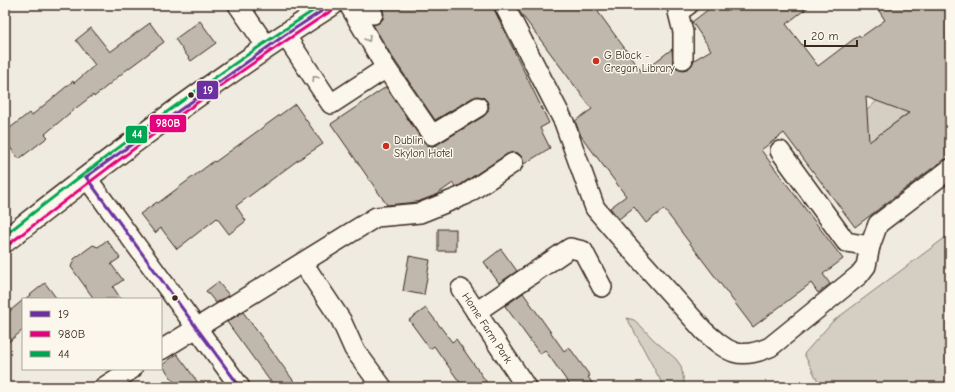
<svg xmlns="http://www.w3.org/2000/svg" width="955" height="392" font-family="'Comic Neue',sans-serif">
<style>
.green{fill:#d5cec3;stroke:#887c70}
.building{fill:#c0b8ad;stroke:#3b2a1e;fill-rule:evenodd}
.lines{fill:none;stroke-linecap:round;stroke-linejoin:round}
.minor-casing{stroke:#3b2a1e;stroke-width:22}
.major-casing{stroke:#3b2a1e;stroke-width:25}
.minor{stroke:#fbf7ec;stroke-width:19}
.major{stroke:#fbf7ec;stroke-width:22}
.bus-1-casing{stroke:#fbf7ec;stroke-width:6}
.bus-2-casing{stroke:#fbf7ec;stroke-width:6}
.bus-3-casing{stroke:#fbf7ec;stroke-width:6}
.bus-1{stroke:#6c30a1;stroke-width:3}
.bus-2{stroke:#e5007d;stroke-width:3}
.bus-3{stroke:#00a651;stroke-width:3}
.oneway{stroke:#9b9085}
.poi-dot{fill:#c8321e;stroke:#fbf7ec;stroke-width:1.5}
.bus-dot{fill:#3b2a1e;stroke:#fbf7ec;stroke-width:1.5}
.labels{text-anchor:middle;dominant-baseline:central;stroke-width:3;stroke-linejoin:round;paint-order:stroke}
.poi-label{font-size:11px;fill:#3b2a1e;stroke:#fbf7ec;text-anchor:start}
.street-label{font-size:11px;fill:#3b2a1e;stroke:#fbf7ec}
.line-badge{stroke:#fbf7ec;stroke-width:1.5}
.badge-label{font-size:11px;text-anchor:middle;font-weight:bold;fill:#fff}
</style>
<rect width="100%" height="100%" fill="#f0ebe0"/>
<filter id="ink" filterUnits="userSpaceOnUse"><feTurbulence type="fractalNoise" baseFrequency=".025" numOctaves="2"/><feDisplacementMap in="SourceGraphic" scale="8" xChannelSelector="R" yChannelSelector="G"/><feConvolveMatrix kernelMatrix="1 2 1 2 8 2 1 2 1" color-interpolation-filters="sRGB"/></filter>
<g filter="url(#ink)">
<g class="green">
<path d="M 879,99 L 916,107 L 855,153 L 867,116 L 866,111 Z"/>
<path d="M 950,234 L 950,387 L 821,387 L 804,354 L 832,322 Z"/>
<path d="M 627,318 L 634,320 L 641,326 L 653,339 L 676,359 L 681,366 L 685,387 L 664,387 Z"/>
</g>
<g class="building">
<path d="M 386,5 L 492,5 L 549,123 L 540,128 L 550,148 L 524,164 L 522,157 L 518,153 L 515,152 L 507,154 L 460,185 L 456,187 L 453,183 L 436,195 L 417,202 L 387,205 L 331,124 L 386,87 L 423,141 L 427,145 L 433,146 L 438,144 L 484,116 L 487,113 L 489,107 L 487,101 L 483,97 L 477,96 L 472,98 L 435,120 L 391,55 L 373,25 L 379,23 L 383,19 L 384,14 L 382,8 Z"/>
<path d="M 516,5 L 593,5 L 642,72 L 672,49 L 673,64 L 677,68 L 683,70 L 689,68 L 692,65 L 694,60 L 711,50 L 692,22 L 714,5 L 811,5 L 786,24 L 818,66 L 859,35 L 861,37 L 885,20 L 875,5 L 950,5 L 950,158 L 943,160 L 855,227 L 784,133 L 761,150 L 843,259 L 823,274 L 830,284 L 818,293 L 811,283 L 753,327 L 664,209 L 646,223 L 634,207 L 619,219 L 611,209 L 610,208 L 626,196 L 581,136 L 575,121 L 592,109 L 519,11 ZM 866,97 L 909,113 L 869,142 Z"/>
<path d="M 200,21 L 216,43 L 191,61 L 175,39 Z"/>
<path d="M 150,23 L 164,42 L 125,71 L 94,97 L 93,95 L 71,112 L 45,134 L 48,137 L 19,159 L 5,141 L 5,132 L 29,113 L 31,116 L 73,81 L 74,83 L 95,65 L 76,40 L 91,28 L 110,52 Z"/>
<path d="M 295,104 L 323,144 L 298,160 L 236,206 L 246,221 L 229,234 L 217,218 L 177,249 L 161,228 L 155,233 L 140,214 L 157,202 L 158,203 L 214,161 L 215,162 Z"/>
<rect x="438" y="229" width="18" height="22"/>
<path d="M 107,240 L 120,258 L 111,264 L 123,280 L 113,287 L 121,299 L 94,299 L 71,267 L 74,259 L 93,245 L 98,247 Z"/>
<path d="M 501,249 L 517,271 L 499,283 L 484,262 Z"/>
<path d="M 409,256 L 430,260 L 424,295 L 403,291 Z"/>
<path d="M 218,282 L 229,295 L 216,303 L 206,291 Z"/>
<path d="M 45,283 L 57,299 L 25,299 Z"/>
<path d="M 523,293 L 564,351 L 569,347 L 590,376 L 588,377 L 595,387 L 571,387 L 545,350 L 540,354 L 505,306 Z"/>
<path d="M 23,300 L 23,330 L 5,345 L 5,315 Z"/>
<path d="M 426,308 L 452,342 L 456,339 L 490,387 L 463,387 L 434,346 L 430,349 L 409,320 Z"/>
<path d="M 243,312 L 277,358 L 298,387 L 276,387 L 271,381 L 270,381 L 227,322 Z"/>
<path d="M 177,354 L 186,366 L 201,387 L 178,387 L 162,365 Z"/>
</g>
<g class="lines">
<defs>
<g id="minor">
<path d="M 238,5 L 267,47"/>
<path d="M 367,5 L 373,14"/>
<path d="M 504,5 L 564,122 L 595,208 L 619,236 L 704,331 C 728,352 738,361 770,347 L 859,275 L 866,266 L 870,246 L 878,224 L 950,169"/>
<path d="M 285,35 L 331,104 L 386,68 L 349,5"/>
<path d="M 683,59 L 683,32 L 678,12 L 688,5"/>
<path d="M 386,68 L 432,135 L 478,107"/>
<path d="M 780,151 L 846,242 L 870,246"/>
<path d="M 86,177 L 240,387"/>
<path d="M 303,263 L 341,320 L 354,349 L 382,387"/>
<path d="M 461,289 L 526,387"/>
<path d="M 476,312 L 570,248 L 583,251 L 602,287"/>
<path d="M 161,350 L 376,217 L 420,213 L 465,195 L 513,163"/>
<path d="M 104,387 L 132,369"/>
</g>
<path id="major" d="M 5,241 C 110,158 218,77 331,5"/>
</defs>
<use href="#minor" class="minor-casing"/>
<use href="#major" class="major-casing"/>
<use href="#minor" class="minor"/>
<use href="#major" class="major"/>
<defs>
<g id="bus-1">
<path d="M 86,177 L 285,35 L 331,5"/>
<path d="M 86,177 L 240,387"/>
</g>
<path id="bus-2" d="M 8,245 C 114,162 221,82 334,9"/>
<path id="bus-3" d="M 5,235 C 108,154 212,76 322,5"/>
</defs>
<use href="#bus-1" class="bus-1-casing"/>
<use href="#bus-2" class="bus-2-casing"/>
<use href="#bus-3" class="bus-3-casing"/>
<use href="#bus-1" class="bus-1"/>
<use href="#bus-2" class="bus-2"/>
<use href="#bus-3" class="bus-3"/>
</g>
<defs><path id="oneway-chevron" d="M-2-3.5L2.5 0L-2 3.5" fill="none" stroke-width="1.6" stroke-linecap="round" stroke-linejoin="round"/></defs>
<g class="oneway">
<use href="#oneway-chevron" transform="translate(368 39) rotate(60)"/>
<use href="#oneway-chevron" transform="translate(315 78) rotate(-123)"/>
</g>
</g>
<g class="poi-dot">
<circle cx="596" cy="61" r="4"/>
<circle cx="386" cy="146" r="4"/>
</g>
<g class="bus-dot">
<circle cx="191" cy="95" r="3.5"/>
<circle cx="175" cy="298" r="3.5"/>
</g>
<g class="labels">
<g class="poi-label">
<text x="604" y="55">G Block -<tspan x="604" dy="13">Cregan Library</tspan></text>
<text x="394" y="140">Dublin<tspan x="394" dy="13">Skylon Hotel</tspan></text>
</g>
<g class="street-label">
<text transform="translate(487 328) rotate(57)">Home Farm Park</text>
</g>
</g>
<g class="line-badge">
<rect x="196" y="80" width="23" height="20" rx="4" fill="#6c30a1"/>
<rect x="149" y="114" width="38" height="19" rx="4" fill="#e5007d"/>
<rect x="125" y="125" width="23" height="19" rx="4" fill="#00a651"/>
</g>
<g class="badge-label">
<text x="208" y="94">19</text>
<text x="168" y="127">980B</text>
<text x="137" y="138">44</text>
</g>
<rect width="955" height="392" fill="none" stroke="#fbf7ec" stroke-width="20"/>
<rect x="10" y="10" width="935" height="372" fill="none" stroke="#3b2a1e" stroke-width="1.5" filter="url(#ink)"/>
<rect x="22" y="298" width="140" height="72" fill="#fbf7ec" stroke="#aea59a"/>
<rect x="30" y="311" width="20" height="6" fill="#6c30a1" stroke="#aea59a"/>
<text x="58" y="318" font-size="12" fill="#3b2a1e">19</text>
<rect x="30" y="331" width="20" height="6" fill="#e5007d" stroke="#aea59a"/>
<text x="58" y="338" font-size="12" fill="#3b2a1e">980B</text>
<rect x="30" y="351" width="20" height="6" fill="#00a651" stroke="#aea59a"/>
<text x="58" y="358" font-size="12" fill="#3b2a1e">44</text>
<path d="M805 40v6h52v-6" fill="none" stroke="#3b2a1e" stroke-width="2"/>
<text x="811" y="40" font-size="12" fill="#3b2a1e" stroke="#fbf7ec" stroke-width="3" paint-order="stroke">20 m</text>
</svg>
